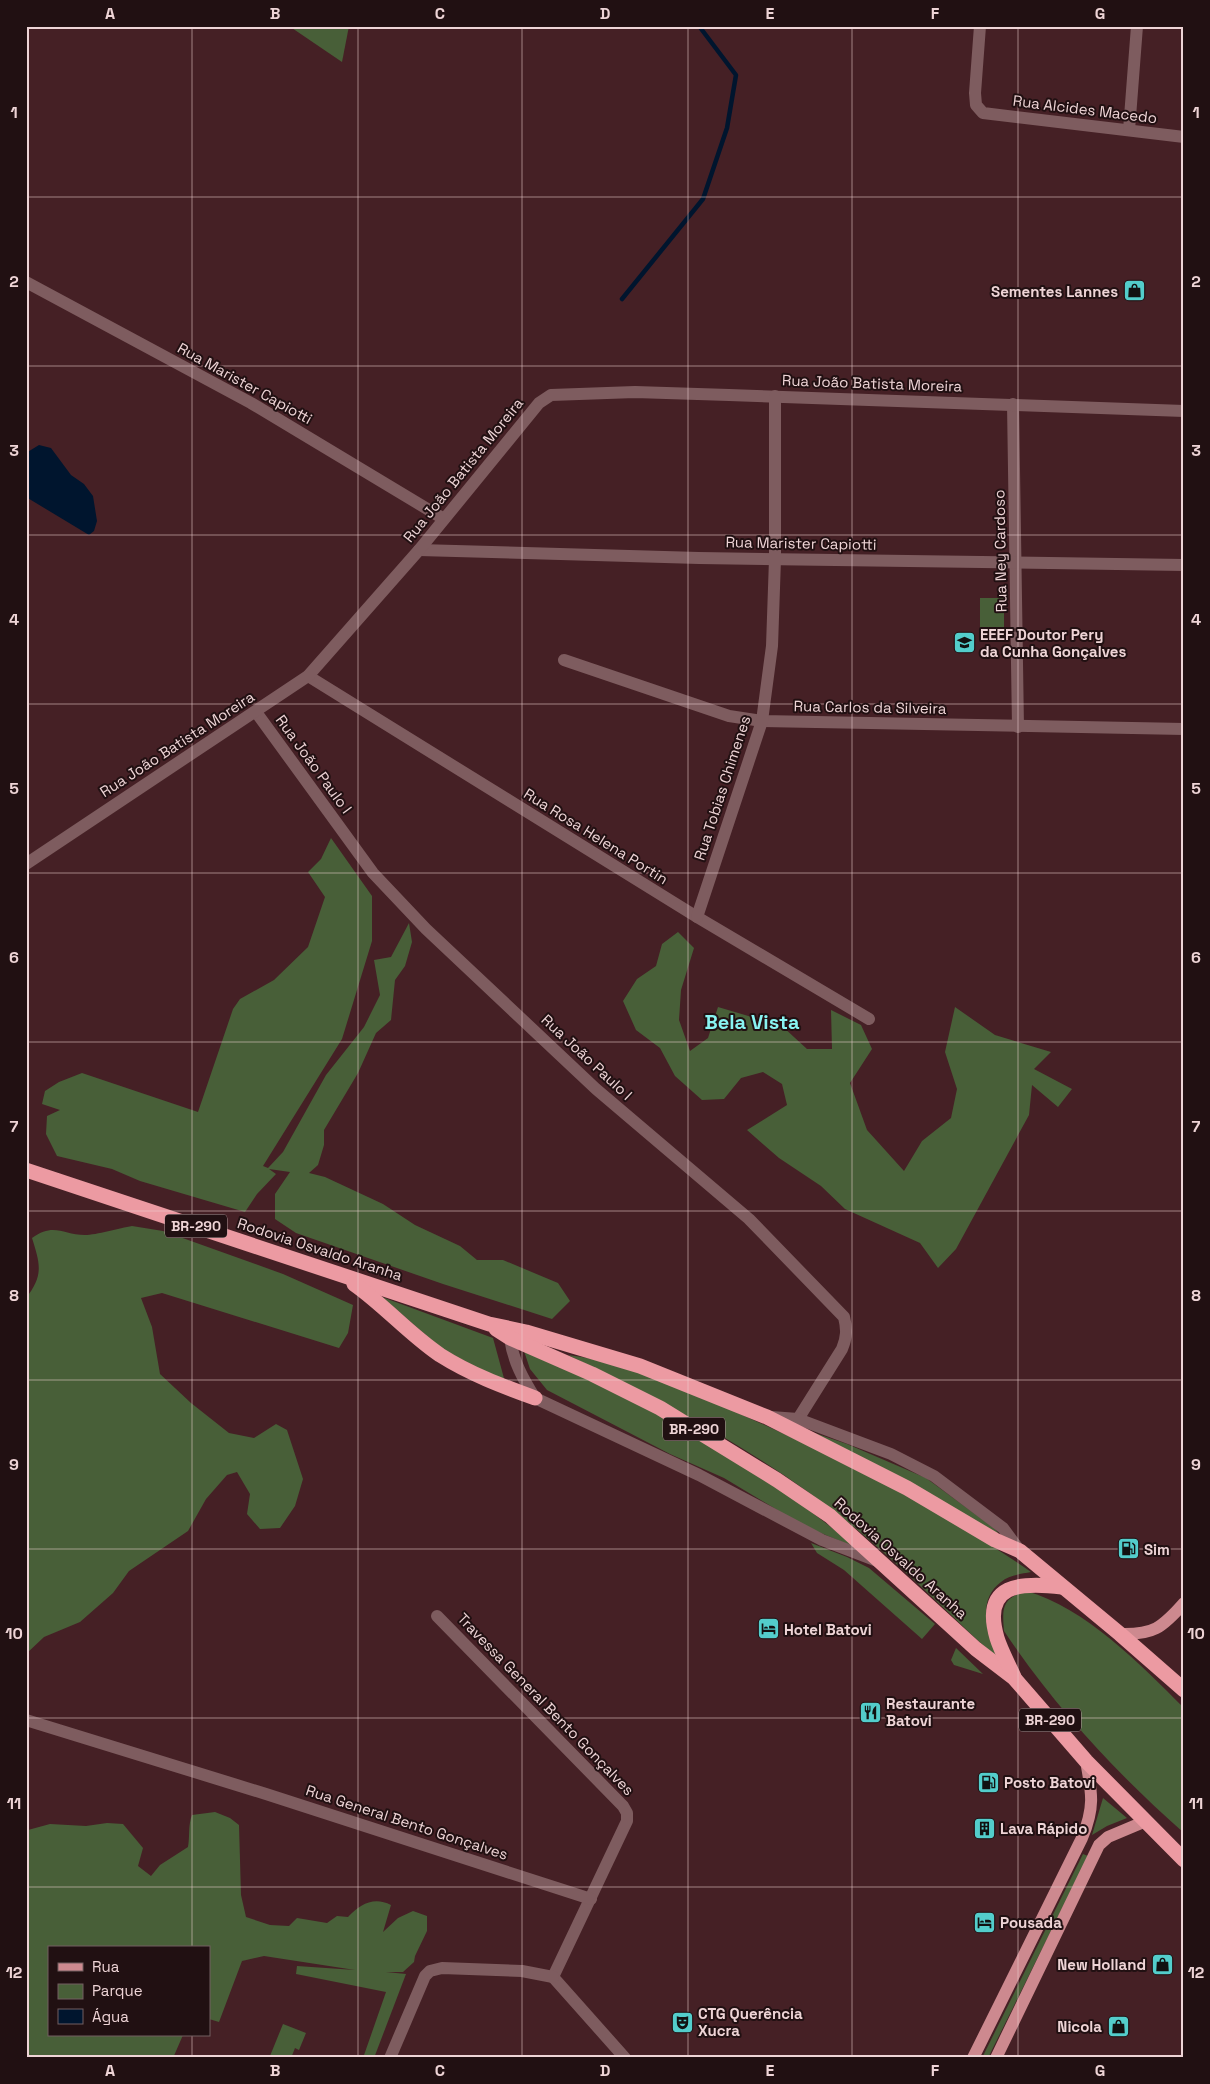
<svg xmlns="http://www.w3.org/2000/svg" width="1210" height="2084" font-family="'Space Grotesk',sans-serif">
<style>
.green{fill:#485f38}
.water{fill:#00152e}
.lines{fill:none;stroke-linecap:round;stroke-linejoin:round}
.stream{stroke:#00152e;stroke-width:4.5}
.minor{stroke:#7e5c5f;stroke-width:12}
.major{stroke:#cd898f;stroke-width:12}
.highway{stroke:#ec9aa2;stroke-width:15}
.grid{fill:none;stroke:#eed4d6;stroke-width:1;stroke-opacity:0.55}
.labels{text-anchor:middle;dominant-baseline:central;stroke-width:4;stroke-linejoin:round;paint-order:stroke}
.shield{fill:#211012;stroke:#b0999b;stroke-width:1}
.shield-label{font-size:14px;font-weight:bold;fill:#eed4d6}
.street-label{font-size:15px;fill:#eed4d6;stroke:#211012}
.poi-label{font-size:15px;font-weight:bold;fill:#eed4d6;stroke:#211012;text-anchor:start}
.district-label{font-size:20px;font-weight:bold;fill:#89f4f2;stroke:#211012}
.neatline{fill:none;stroke:#eed4d6;stroke-width:2}
.grid-label{font-size:16px;text-anchor:middle;font-weight:bold;fill:#eed4d6}
</style>
<rect width="100%" height="100%" fill="#452025"/>
<g class="green">
<path d="M 289,26 L 349,26 L 342,62 Z"/>
<path d="M 980,598 L 1004,598 L 1004,641 L 980,640 Z"/>
<path d="M 331,838 L 372,896 L 372,941 L 342,1039 L 263,1166 L 268,1168 L 283,1152 L 326,1075 L 364,1027 L 380,995 L 374,960 L 391,957 L 409,923 L 412,942 L 405,966 L 395,980 L 391,1020 L 376,1033 L 358,1073 L 324,1130 L 324,1145 L 318,1165 L 309,1173 L 325,1177 L 383,1204 L 415,1225 L 460,1246 L 477,1260 L 503,1260 L 558,1283 L 570,1301 L 552,1319 L 443,1284 L 296,1233 L 275,1219 L 275,1194 L 290,1172 L 269,1169 L 276,1174 L 257,1194 L 245,1212 L 140,1181 L 112,1169 L 57,1156 L 46,1134 L 47,1116 L 60,1110 L 42,1104 L 45,1091 L 59,1082 L 82,1073 L 198,1112 L 233,1009 L 240,999 L 274,980 L 308,947 L 325,897 L 308,872 L 321,859 Z"/>
<path d="M 678,932 L 694,948 L 681,990 L 679,1020 L 690,1051 L 708,1038 L 718,1007 L 782,1026 L 807,1049 L 832,1049 L 831,1010 L 861,1025 L 872,1049 L 850,1083 L 867,1130 L 904,1171 L 922,1141 L 951,1118 L 957,1089 L 945,1052 L 955,1007 L 995,1035 L 1051,1052 L 1034,1069 L 1072,1089 L 1058,1107 L 1032,1085 L 1029,1115 L 956,1249 L 938,1268 L 920,1243 L 845,1209 L 821,1186 L 779,1158 L 747,1130 L 787,1105 L 782,1084 L 763,1072 L 741,1078 L 724,1099 L 702,1100 L 675,1076 L 660,1048 L 636,1030 L 623,1001 L 637,979 L 656,966 L 662,944 Z"/>
<path d="M 132,1226 L 163,1231 L 283,1274 L 353,1305 L 348,1333 L 339,1348 L 162,1293 L 141,1298 L 152,1327 L 160,1374 L 191,1403 L 229,1433 L 254,1438 L 276,1424 L 287,1430 L 303,1479 L 295,1506 L 280,1528 L 260,1529 L 247,1514 L 250,1494 L 237,1472 L 227,1475 L 206,1499 L 188,1531 L 129,1571 L 113,1593 L 80,1622 L 44,1637 L 26,1654 L 26,1298 C 44,1275 40,1264 32,1238 C 54,1222 63,1235 85,1235 C 96,1235 120,1228 132,1226 Z"/>
<path d="M 382,1297 L 493,1338 L 505,1382 L 442,1349 Z"/>
<path d="M 524,1351 C 555,1365 587,1378 618,1393 C 701,1435 785,1488 857,1548 L 804,1526 L 724,1478 L 670,1454 L 547,1390 L 530,1369 Z"/>
<path d="M 568,1355 C 633,1363 690,1391 749,1418 C 847,1462 943,1511 1031,1572 C 1021,1574 1009,1575 1001,1582 C 974,1602 990,1638 1001,1662 C 954,1619 910,1574 861,1533 C 773,1459 671,1405 568,1355 Z"/>
<path d="M 809,1431 L 847,1444 L 926,1478 L 994,1528 L 999,1534 Z"/>
<path d="M 811,1543 L 847,1557 L 869,1568 L 935,1624 L 922,1639 L 844,1570 L 817,1553 Z"/>
<path d="M 1026,1591 C 1085,1607 1142,1666 1184,1708 L 1184,1833 C 1116,1773 1054,1706 1004,1631 C 1002,1607 1002,1599 1026,1591 Z"/>
<path d="M 956,1648 L 983,1674 L 954,1665 L 951,1660 Z"/>
<path d="M 1103,1798 L 1127,1818 L 1107,1826 L 1092,1835 Z"/>
<path d="M 215,1812 L 230,1818 L 239,1825 L 241,1895 L 246,1917 L 270,1925 L 289,1926 L 297,1918 L 327,1923 L 337,1916 L 348,1917 C 360,1904 374,1896 391,1905 L 383,1932 L 398,1918 L 413,1911 L 427,1916 L 427,1931 L 415,1956 L 414,1962 L 403,1972 L 386,1972 L 406,1974 L 374,2058 L 363,2058 L 386,1992 L 296,1974 L 297,1966 L 355,1970 L 264,1956 L 242,1961 L 219,2022 L 209,2019 L 209,1948 L 49,1948 L 49,2035 L 183,2035 L 173,2058 L 26,2058 L 26,1832 L 28,1830 L 50,1824 L 86,1826 L 107,1823 L 123,1824 L 143,1848 L 138,1866 L 151,1876 L 160,1865 L 188,1847 C 190,1836 188,1825 192,1815 Z"/>
<path d="M 1083,1854 L 1088,1856 L 988,2058 L 982,2058 Z"/>
<path d="M 283,2024 L 306,2033 L 299,2050 L 295,2048 L 291,2058 L 270,2056 Z"/>
</g>
<path class="water" d="M 39,445 L 51,448 L 71,475 L 84,484 L 93,496 L 97,521 L 94,531 L 89,535 L 26,497 L 26,453 Z"/>
<g class="lines">
<path class="stream" d="M 622,299 L 703,199 L 727,128 L 736,75 L 699,26"/>
<g class="minor">
<path d="M 980,26 L 975,93 L 976,105 L 983,113 L 1184,137"/>
<path d="M 1129,130 L 1137,26"/>
<path d="M 26,282 L 251,403 L 444,519"/>
<path d="M 1013,404 L 1018,727"/>
<path d="M 419,550 L 699,558 L 1184,565"/>
<path d="M 564,660 L 729,716 L 762,721 L 1184,729"/>
<path d="M 308,676 L 697,917 L 869,1019"/>
<path d="M 256,712 L 373,873 L 426,929 L 596,1089 L 749,1219 L 844,1317 C 847,1329 847,1337 842,1349 L 798,1419"/>
<path d="M 26,864 L 308,676 L 419,550 L 539,403 L 551,395 L 635,392 L 729,395 L 1184,411"/>
<path d="M 697,917 L 762,721 L 772,646 L 775,559 L 775,396"/>
<path d="M 510,1338 C 513,1361 523,1379 535,1398 L 699,1475 L 822,1540 L 877,1561"/>
<path d="M 771,1417 L 798,1419 L 891,1454 L 934,1476 L 1003,1528 L 1020,1551"/>
<path d="M 437,1616 L 623,1806 L 627,1813 L 627,1821 L 553,1977"/>
<path d="M 26,1720 L 266,1794 L 591,1899"/>
<path d="M 553,1977 L 625,2058"/>
<path d="M 390,2058 L 425,1976 L 430,1971 L 442,1968 L 522,1971 L 553,1977"/>
</g>
<g class="major">
<path d="M 1120,1634 C 1153,1635 1162,1628 1184,1603"/>
<path d="M 973,2058 L 1082,1838 C 1095,1807 1092,1793 1086,1761"/>
<path d="M 996,2058 L 1099,1845 L 1108,1837 L 1146,1821"/>
</g>
<g class="highway">
<path d="M 26,1170 L 489,1324 L 526,1332 L 640,1366 L 767,1417 L 907,1488 L 995,1540 L 1020,1551 L 1120,1634 L 1184,1690"/>
<path d="M 354,1284 C 384,1305 409,1334 440,1355 C 470,1374 502,1386 535,1398"/>
<path d="M 496,1329 L 510,1338 L 592,1374 L 660,1408 L 777,1480 L 830,1516 L 976,1649 L 1014,1678 L 1086,1761 L 1184,1860"/>
<path d="M 1014,1677 C 1009,1665 1001,1651 997,1638 C 981,1583 1021,1582 1062,1587"/>
</g>
</g>
<path class="grid" d="M 192,26 L 192,1948M 358,26 L 358,2058M 522,26 L 522,2058M 688,26 L 688,2058M 852,26 L 852,2058M 1018,26 L 1018,2058M 26,197 L 1184,197M 26,366 L 1184,366M 26,535 L 1184,535M 26,704 L 1184,704M 26,873 L 1184,873M 26,1042 L 1184,1042M 26,1211 L 1184,1211M 26,1380 L 1184,1380M 26,1549 L 1184,1549M 26,1718 L 1184,1718M 26,1887 L 1184,1887M 192,2035 L 192,2058"/>
<defs>
<symbol id="shop-square" viewBox="-11 -11 22 22"><rect x="-9" y="-9" width="18" height="18" rx="4" fill="#53cdcb" stroke="#211012"/><path d="M-5-2.5h2.3a2.7 3.5 0 0 1 5.4 0H5L5.5 6h-11ZM-1.5-2.5h3a1.5 2.3 0 0 0-3 0Z" fill="#111"/></symbol>
<symbol id="school-square" viewBox="-11 -11 22 22"><rect x="-9" y="-9" width="18" height="18" rx="4" fill="#53cdcb" stroke="#211012"/><path d="M0-5L7-2L0 1L-7-2ZM-4 1L0 2.5L4 1V4Q0 6-4 4Z" fill="#111"/></symbol>
<symbol id="fuel-square" viewBox="-11 -11 22 22"><rect x="-9" y="-9" width="18" height="18" rx="4" fill="#53cdcb" stroke="#211012"/><path d="M-5.5-6h7V0h2V4h1.3V-2.5L3-4.5l.8-.8L6-3V5H2.5V1h-1V6h-7ZM-4.2-4.7v3.2H.2V-4.7Z" fill="#111"/></symbol>
<symbol id="hotel-square" viewBox="-11 -11 22 22"><rect x="-9" y="-9" width="18" height="18" rx="4" fill="#53cdcb" stroke="#211012"/><path d="M-6-4.5h1.5V1H6V5H4.5V3h-9V5H-6ZM-4 0a1.8 1.8 0 1 1 3.6 0ZM.5 0V-2.5h3Q6-2.5 6 0Z" fill="#111"/></symbol>
<symbol id="restaurant-square" viewBox="-11 -11 22 22"><rect x="-9" y="-9" width="18" height="18" rx="4" fill="#53cdcb" stroke="#211012"/><path d="M-5-6h1v4h1v-4h1v4h1v-4h1v5L-1.5 .5V6h-2V.5L-5-1ZM5-6V6H3V1.5H1.5Q1.5-4 5-6Z" fill="#111"/></symbol>
<symbol id="building-square" viewBox="-11 -11 22 22"><rect x="-9" y="-9" width="18" height="18" rx="4" fill="#53cdcb" stroke="#211012"/><path d="M-4-6H4V6H1V3H-1V6H-4ZM-2.5-4.3h1.7v1.8h-1.7ZM.8-4.3h1.7v1.8H.8ZM-2.5-1h1.7V.8h-1.7ZM.8-1h1.7V.8H.8Z" fill="#111"/></symbol>
<symbol id="theatre-square" viewBox="-11 -11 22 22"><rect x="-9" y="-9" width="18" height="18" rx="4" fill="#53cdcb" stroke="#211012"/><path d="M-5-5.5Q0-4 5-5.5V0Q5 5 0 6Q-5 5-5 0ZM-3.3-2.5H-1v1.5H-3.3ZM1-2.5H3.3v1.5H1ZM-2.8 1Q0 5.5 2.8 1Z" fill="#111"/></symbol>
</defs>
<g fill-rule="evenodd">
<use href="#shop-square" x="1122" y="278" width="25" height="25"/>
<use href="#school-square" x="952" y="630" width="25" height="25"/>
<use href="#fuel-square" x="1116" y="1536" width="25" height="25"/>
<use href="#hotel-square" x="756" y="1616" width="25" height="25"/>
<use href="#restaurant-square" x="858" y="1700" width="25" height="25"/>
<use href="#fuel-square" x="976" y="1770" width="25" height="25"/>
<use href="#building-square" x="972" y="1816" width="25" height="25"/>
<use href="#hotel-square" x="972" y="1910" width="25" height="25"/>
<use href="#shop-square" x="1150" y="1952" width="25" height="25"/>
<use href="#theatre-square" x="670" y="2010" width="25" height="25"/>
<use href="#shop-square" x="1106" y="2014" width="25" height="25"/>
</g>
<g class="labels">
<g class="shield">
<rect x="165" y="1214.5" width="62" height="23" rx="4"/>
<rect x="663" y="1417.5" width="62" height="23" rx="4"/>
<rect x="1019" y="1708.5" width="62" height="23" rx="4"/>
</g>
<g class="shield-label">
<text x="196" y="1226">BR-290</text>
<text x="694" y="1429">BR-290</text>
<text x="1050" y="1720">BR-290</text>
</g>
<g class="street-label">
<text transform="translate(1085 109) rotate(7)">Rua Alcides Macedo</text>
<text transform="translate(245 383) rotate(29)">Rua Marister Capiotti</text>
<text transform="translate(872 383) rotate(2)">Rua João Batista Moreira</text>
<text transform="translate(463 470) rotate(-51)">Rua João Batista Moreira</text>
<text transform="translate(801 543) rotate(1)">Rua Marister Capiotti</text>
<text transform="translate(1000 551) rotate(-91)">Rua Ney Cardoso</text>
<text transform="translate(870 707) rotate(1)">Rua Carlos da Silveira</text>
<text transform="translate(177 744) rotate(-33)">Rua João Batista Moreira</text>
<text transform="translate(314 764) rotate(54)">Rua João Paulo I</text>
<text transform="translate(722 788) rotate(-72)">Rua Tobias Chimenes</text>
<text transform="translate(596 836) rotate(32)">Rua Rosa Helena Portin</text>
<text transform="translate(587 1057) rotate(43)">Rua João Paulo I</text>
<text transform="translate(320 1249) rotate(18)">Rodovia Osvaldo Aranha</text>
<text transform="translate(901 1558) rotate(42)">Rodovia Osvaldo Aranha</text>
<text transform="translate(546 1704) rotate(46)">Travessa General Bento Gonçalves</text>
<text transform="translate(407 1822) rotate(18)">Rua General Bento Gonçalves</text>
</g>
<g class="poi-label">
<text x="1118" y="291" text-anchor="end">Sementes Lannes</text>
<text x="980" y="634">EEEF Doutor Pery<tspan x="980" dy="17">da Cunha Gonçalves</tspan></text>
<text x="1144" y="1549">Sim</text>
<text x="784" y="1629">Hotel Batovi</text>
<text x="886" y="1703">Restaurante<tspan x="886" dy="17">Batovi</tspan></text>
<text x="1004" y="1782">Posto Batovi</text>
<text x="1000" y="1828">Lava Rápido</text>
<text x="1000" y="1922">Pousada</text>
<text x="1146" y="1964" text-anchor="end">New Holland</text>
<text x="698" y="2013">CTG Querência<tspan x="698" dy="17">Xucra</tspan></text>
<text x="1102" y="2026" text-anchor="end">Nicola</text>
</g>
<g class="district-label">
<text x="752" y="1022">Bela Vista</text>
</g>
</g>
<rect width="1210" height="2084" fill="none" stroke="#211012" stroke-width="55"/>
<rect x="48" y="1946" width="162" height="90" fill="#211012" stroke="#735e60"/>
<rect x="58" y="1963" width="25" height="8" fill="#cd898f" stroke="#735e60"/>
<text x="92" y="1972" font-size="15" fill="#eed4d6">Rua</text>
<rect x="58" y="1984" width="25" height="15" fill="#485f38" stroke="#735e60"/>
<text x="92" y="1996" font-size="15" fill="#eed4d6">Parque</text>
<rect x="58" y="2009" width="25" height="15" fill="#00152e" stroke="#735e60"/>
<text x="92" y="2022" font-size="15" fill="#eed4d6">Água</text>
<rect x="28" y="28" width="1154" height="2028" class="neatline"/>
<g class="grid-label">
<text x="110" y="19">A</text>
<text x="275" y="19">B</text>
<text x="440" y="19">C</text>
<text x="605" y="19">D</text>
<text x="770" y="19">E</text>
<text x="935" y="19">F</text>
<text x="1100" y="19">G</text>
<text x="14" y="118">1</text>
<text x="1196" y="118">1</text>
<text x="14" y="287">2</text>
<text x="1196" y="287">2</text>
<text x="14" y="456">3</text>
<text x="1196" y="456">3</text>
<text x="14" y="625">4</text>
<text x="1196" y="625">4</text>
<text x="14" y="794">5</text>
<text x="1196" y="794">5</text>
<text x="14" y="963">6</text>
<text x="1196" y="963">6</text>
<text x="14" y="1132">7</text>
<text x="1196" y="1132">7</text>
<text x="14" y="1301">8</text>
<text x="1196" y="1301">8</text>
<text x="14" y="1470">9</text>
<text x="1196" y="1470">9</text>
<text x="14" y="1639">10</text>
<text x="1196" y="1639">10</text>
<text x="14" y="1809">11</text>
<text x="1196" y="1809">11</text>
<text x="14" y="1978">12</text>
<text x="1196" y="1978">12</text>
<text x="110" y="2076">A</text>
<text x="275" y="2076">B</text>
<text x="440" y="2076">C</text>
<text x="605" y="2076">D</text>
<text x="770" y="2076">E</text>
<text x="935" y="2076">F</text>
<text x="1100" y="2076">G</text>
</g>
</svg>
